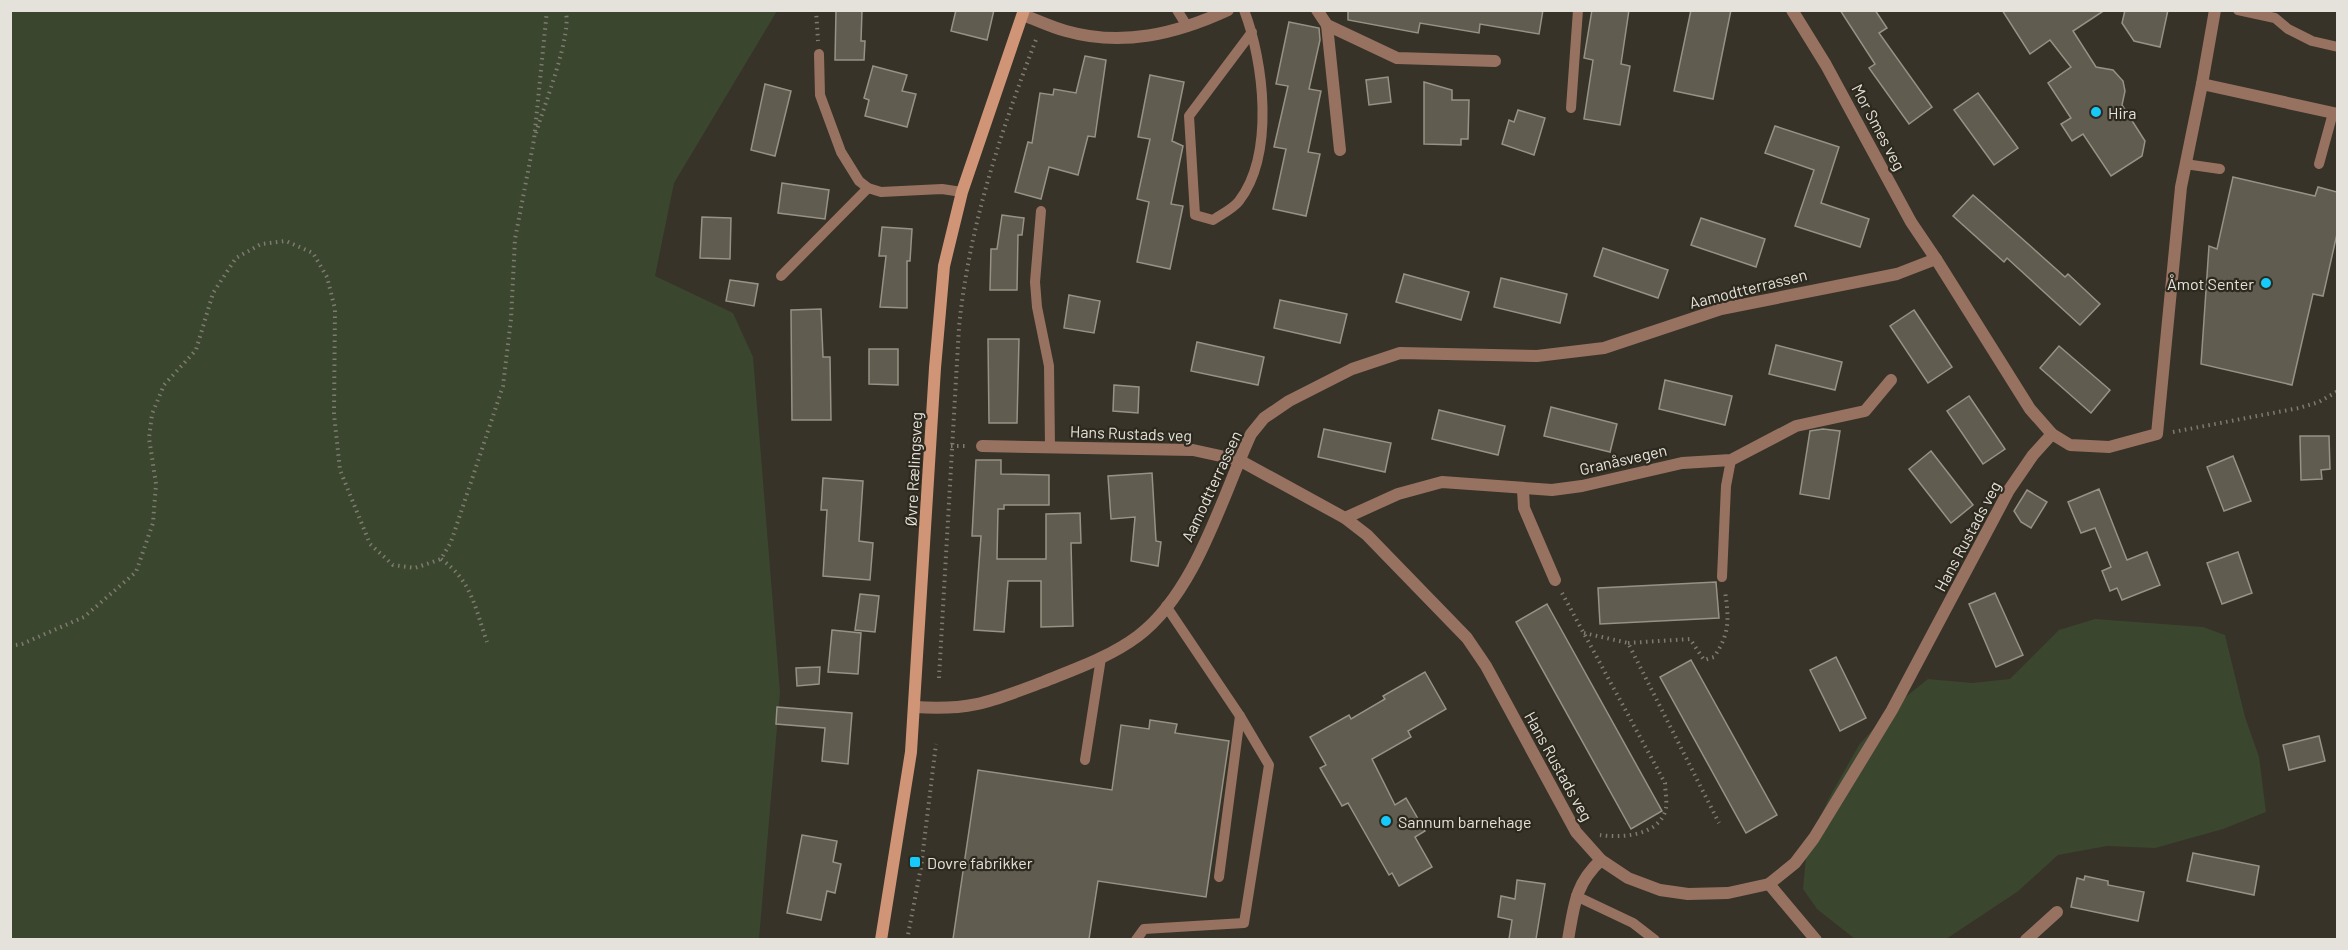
<svg xmlns="http://www.w3.org/2000/svg" width="2348" height="950" font-family="Barlow,sans-serif">
<style>
.green{fill:#3b462f}
.building{fill:#605c4f;stroke:#979285;stroke-width:1.5}
.lines{fill:none;stroke-linecap:round;stroke-linejoin:round}
.path{stroke:#7e7b71;stroke-width:4;stroke-dasharray:1.5 4.5;stroke-linecap:butt}
.lane{stroke:#987260;stroke-width:10}
.street{stroke:#987260;stroke-width:12}
.secondary{stroke:#d09577;stroke-width:12}
.poi-dot{fill:#16cafb;stroke:#2d291e;stroke-width:2}
.labels{text-anchor:middle;dominant-baseline:central;stroke-width:4.5;stroke-linejoin:round;paint-order:stroke}
.poi-label{font-size:16px;fill:#e4e2da;stroke:#2d291e;text-anchor:start}
.street-label{font-size:16px;fill:#e4e2da;stroke:#2d291e}
</style>
<rect width="100%" height="100%" fill="#373328"/>
<g class="green">
<path d="M 10,11 L 777,11 L 674,183 L 655,276 L 733,313 L 753,357 L 780,692 L 759,939 L 11,939 Z"/>
<path d="M 2095,619 L 2203,627 L 2225,635 L 2245,717 L 2259,757 L 2266,812 L 2223,829 L 2155,848 L 2107,846 L 2058,855 L 2017,892 L 1946,939 L 1855,939 L 1817,909 L 1803,889 L 1807,846 L 1829,798 L 1859,745 L 1893,707 L 1928,679 L 1972,683 L 2010,679 L 2059,630 Z"/>
</g>
<g class="building">
<path d="M 956,10 L 994,10 L 987,40 L 951,31 Z"/>
<path d="M 1348,10 L 1543,10 L 1539,34 L 1480,24 L 1479,33 L 1420,23 L 1418,33 L 1348,20 Z"/>
<path d="M 1592,10 L 1629,10 L 1621,64 L 1630,66 L 1620,125 L 1584,119 L 1593,60 L 1584,58 Z"/>
<path d="M 1691,10 L 1731,10 L 1713,99 L 1674,91 Z"/>
<path d="M 1840,10 L 1875,10 L 1887,28 L 1879,33 L 1932,107 L 1909,124 L 1869,68 L 1875,64 Z"/>
<path d="M 2002,10 L 2105,10 L 2073,31 L 2096,67 L 2113,70 L 2123,81 L 2125,91 L 2122,105 L 2145,141 L 2142,156 L 2111,176 L 2083,134 L 2072,141 L 2061,124 L 2071,118 L 2048,83 L 2071,67 L 2050,40 L 2030,54 Z"/>
<path d="M 2125,10 L 2168,10 L 2160,47 L 2134,41 L 2122,23 Z"/>
<path d="M 836,11 L 862,11 L 861,41 L 865,41 L 864,60 L 835,60 Z"/>
<path d="M 1289,22 L 1319,28 L 1320,40 L 1309,89 L 1321,91 L 1308,152 L 1320,154 L 1306,216 L 1273,209 L 1286,149 L 1274,147 L 1288,86 L 1276,84 Z"/>
<path d="M 1085,56 L 1106,60 L 1095,137 L 1088,136 L 1078,175 L 1049,167 L 1041,199 L 1015,192 L 1028,142 L 1032,143 L 1040,93 L 1053,95 L 1054,89 L 1076,93 Z"/>
<path d="M 873,66 L 907,75 L 902,91 L 916,94 L 907,127 L 865,116 L 869,100 L 864,98 Z"/>
<path d="M 1150,75 L 1184,82 L 1172,141 L 1183,146 L 1171,204 L 1183,206 L 1170,269 L 1137,262 L 1149,202 L 1137,199 L 1150,139 L 1138,137 Z"/>
<path d="M 1388,77 L 1391,102 L 1369,105 L 1366,80 Z"/>
<path d="M 1424,82 L 1452,90 L 1452,100 L 1469,100 L 1468,139 L 1461,139 L 1461,145 L 1424,144 Z"/>
<path d="M 765,84 L 791,91 L 775,156 L 751,150 Z"/>
<path d="M 1978,93 L 2018,148 L 1994,165 L 1954,110 Z"/>
<path d="M 1518,110 L 1545,118 L 1534,155 L 1502,144 L 1509,120 L 1514,122 Z"/>
<path d="M 1775,126 L 1839,147 L 1821,203 L 1869,219 L 1860,247 L 1795,226 L 1814,170 L 1765,153 Z"/>
<path d="M 2233,177 L 2315,196 L 2318,187 L 2337,192 L 2337,234 L 2323,296 L 2313,294 L 2292,385 L 2201,364 L 2209,246 L 2217,249 Z"/>
<path d="M 782,183 L 829,190 L 825,219 L 778,213 Z"/>
<path d="M 1973,195 L 2065,277 L 2068,274 L 2100,304 L 2080,325 L 2007,258 L 2004,262 L 1953,216 Z"/>
<path d="M 1002,215 L 1024,218 L 1022,235 L 1018,235 L 1017,290 L 990,290 L 991,249 L 997,249 Z"/>
<path d="M 702,217 L 731,218 L 730,259 L 700,258 Z"/>
<path d="M 1701,218 L 1765,239 L 1756,267 L 1691,245 Z"/>
<path d="M 882,227 L 912,229 L 910,261 L 907,261 L 907,308 L 880,307 L 886,256 L 879,256 Z"/>
<path d="M 1603,248 L 1668,270 L 1658,298 L 1594,276 Z"/>
<path d="M 1404,274 L 1469,292 L 1461,320 L 1396,302 Z"/>
<path d="M 1501,278 L 1567,294 L 1560,323 L 1494,307 Z"/>
<path d="M 730,280 L 758,284 L 754,306 L 726,301 Z"/>
<path d="M 1069,295 L 1100,301 L 1094,333 L 1064,328 Z"/>
<path d="M 1280,300 L 1347,314 L 1340,343 L 1274,328 Z"/>
<path d="M 821,309 L 823,357 L 830,357 L 831,420 L 792,420 L 791,310 Z"/>
<path d="M 1914,310 L 1952,367 L 1928,383 L 1890,326 Z"/>
<path d="M 988,339 L 1019,339 L 1017,423 L 989,423 Z"/>
<path d="M 1197,342 L 1264,357 L 1258,385 L 1191,371 Z"/>
<path d="M 1776,345 L 1842,362 L 1835,390 L 1769,374 Z"/>
<path d="M 2059,346 L 2110,390 L 2091,413 L 2040,368 Z"/>
<path d="M 869,349 L 898,349 L 898,385 L 869,384 Z"/>
<path d="M 1665,380 L 1732,396 L 1725,425 L 1659,409 Z"/>
<path d="M 1114,385 L 1139,387 L 1138,413 L 1113,411 Z"/>
<path d="M 1969,396 L 2005,449 L 1983,464 L 1947,411 Z"/>
<path d="M 1551,407 L 1617,424 L 1610,452 L 1544,436 Z"/>
<path d="M 1439,410 L 1505,426 L 1498,455 L 1432,439 Z"/>
<path d="M 1324,429 L 1391,443 L 1385,472 L 1318,457 Z"/>
<path d="M 1823,429 L 1840,431 L 1829,499 L 1800,494 L 1810,431 Z"/>
<path d="M 2300,436 L 2329,436 L 2330,469 L 2321,470 L 2322,479 L 2301,480 Z"/>
<path d="M 1931,451 L 1973,505 L 1951,523 L 1909,469 Z"/>
<path d="M 2233,456 L 2251,501 L 2224,511 L 2207,467 Z"/>
<path d="M 976,460 L 1001,460 L 1001,474 L 1049,475 L 1049,505 L 1004,505 L 1004,509 L 998,509 L 997,559 L 1046,559 L 1046,514 L 1080,513 L 1081,543 L 1071,543 L 1073,626 L 1041,627 L 1041,581 L 1008,581 L 1004,632 L 974,630 L 981,536 L 972,536 Z"/>
<path d="M 1152,473 L 1156,541 L 1161,542 L 1158,566 L 1131,561 L 1135,517 L 1111,519 L 1108,476 Z"/>
<path d="M 823,478 L 863,481 L 859,541 L 873,543 L 870,580 L 823,576 L 827,510 L 821,510 Z"/>
<path d="M 2099,489 L 2127,560 L 2147,552 L 2160,585 L 2122,600 L 2117,588 L 2110,591 L 2102,571 L 2111,567 L 2095,528 L 2081,533 L 2068,502 Z"/>
<path d="M 2027,490 L 2047,502 L 2031,528 L 2021,522 L 2014,511 Z"/>
<path d="M 2238,552 L 2252,593 L 2222,604 L 2207,563 Z"/>
<path d="M 1716,582 L 1719,618 L 1600,624 L 1598,588 Z"/>
<path d="M 1995,593 L 2023,655 L 1996,667 L 1969,604 Z"/>
<path d="M 860,594 L 879,596 L 875,632 L 855,630 Z"/>
<path d="M 1547,604 L 1662,811 L 1631,829 L 1516,622 Z"/>
<path d="M 832,630 L 861,633 L 858,674 L 828,672 Z"/>
<path d="M 1836,657 L 1866,718 L 1840,731 L 1810,670 Z"/>
<path d="M 1691,660 L 1777,815 L 1746,833 L 1660,677 Z"/>
<path d="M 820,667 L 819,684 L 797,686 L 796,668 Z"/>
<path d="M 1425,672 L 1446,709 L 1408,731 L 1411,737 L 1372,759 L 1395,805 L 1406,798 L 1425,831 L 1415,837 L 1432,867 L 1399,886 L 1392,873 L 1389,875 L 1348,803 L 1342,806 L 1320,768 L 1326,765 L 1310,737 L 1349,715 L 1351,719 L 1385,699 L 1383,696 Z"/>
<path d="M 777,707 L 852,713 L 848,764 L 822,761 L 825,728 L 776,724 Z"/>
<path d="M 1150,720 L 1177,724 L 1175,733 L 1229,741 L 1206,897 L 1098,881 L 1089,939 L 953,939 L 978,770 L 1112,790 L 1121,725 L 1149,729 Z"/>
<path d="M 2319,736 L 2325,761 L 2289,770 L 2283,745 Z"/>
<path d="M 802,835 L 837,841 L 833,862 L 841,864 L 835,893 L 827,891 L 821,920 L 787,913 Z"/>
<path d="M 2193,853 L 2259,866 L 2254,895 L 2187,881 Z"/>
<path d="M 2085,876 L 2108,881 L 2108,885 L 2144,892 L 2138,921 L 2071,907 L 2077,878 L 2084,880 Z"/>
<path d="M 1517,880 L 1545,884 L 1536,939 L 1509,939 L 1512,920 L 1498,917 L 1501,896 L 1515,899 Z"/>
</g>
<g class="lines">
<g class="path">
<path d="M 816,10 L 818,41"/>
<path d="M 536,133 C 543,108 574,31 565,10"/>
<path d="M 2173,432 L 2299,408 L 2319,402 L 2338,391"/>
<path d="M 951,446 L 965,446"/>
<path d="M 441,559 C 472,581 475,608 487,642"/>
<path d="M 1562,593 L 1665,783 C 1665,791 1668,804 1665,812 C 1656,836 1622,838 1600,835"/>
<path d="M 1584,633 L 1628,643 L 1719,823"/>
<path d="M 1628,643 L 1690,639 L 1704,660 L 1714,657 C 1730,633 1729,620 1725,591"/>
<path d="M 10,646 L 22,644 L 84,617 L 136,572 L 153,523 L 156,484 L 149,438 L 152,414 L 164,385 L 196,350 L 213,293 L 236,258 L 261,244 L 286,241 L 313,253 L 327,277 L 335,309 L 334,414 L 340,470 L 370,544 L 393,565 L 415,568 L 441,559 L 451,542 L 503,386 L 511,319 L 515,239 L 534,140 L 547,10"/>
<path d="M 939,678 L 959,327 C 969,226 1001,131 1037,37"/>
<path d="M 907,940 L 921,867 L 936,744"/>
</g>
<g class="lane">
<path d="M 1177,10 L 1187,26"/>
<path d="M 1244,10 C 1264,62 1275,154 1239,201 C 1233,209 1220,215 1213,220 L 1195,215 L 1189,116 L 1252,32"/>
<path d="M 2238,10 L 2275,18 L 2288,29 L 2312,41 L 2338,47"/>
<path d="M 819,54 L 820,95 L 841,152 L 859,181 L 868,188 L 881,192 L 942,189 L 962,192"/>
<path d="M 1571,108 L 1578,10"/>
<path d="M 2185,164 L 2220,169"/>
<path d="M 2319,164 L 2333,113"/>
<path d="M 1041,211 L 1035,282 L 1037,307 L 1049,366 L 1050,447"/>
<path d="M 781,276 L 868,188"/>
<path d="M 1722,577 L 1726,486 L 1731,460"/>
<path d="M 1085,760 L 1101,658"/>
<path d="M 1219,877 L 1240,716"/>
<path d="M 1576,896 L 1633,923 L 1655,940"/>
<path d="M 1136,940 L 1144,929 L 1244,923 L 1269,765 L 1240,716 L 1166,606"/>
</g>
<g class="street">
<path d="M 1317,10 L 1327,25 L 1397,58 L 1495,61"/>
<path d="M 1792,10 L 1826,65 L 1911,222 L 1936,259"/>
<path d="M 1023,15 C 1037,20 1051,27 1066,31 C 1122,47 1176,34 1228,10"/>
<path d="M 1327,25 L 1340,150"/>
<path d="M 2202,84 L 2215,10"/>
<path d="M 982,446 L 1193,450 L 1239,460 L 1345,518 L 1367,535 L 1467,638 L 1486,666 L 1576,832 L 1601,860 L 1628,878 L 1660,890 L 1688,894 L 1728,893 L 1769,884 L 1795,863 L 1814,838 L 1892,710 L 2009,490 L 2033,455 L 2052,434"/>
<path d="M 1523,490 L 1524,508 L 1555,580"/>
<path d="M 1345,518 L 1398,494 L 1442,482 L 1552,490 L 1582,486 L 1682,463 L 1731,460 L 1796,426 L 1865,411 L 1891,380"/>
<path d="M 915,707 C 971,711 992,701 1043,682 C 1075,669 1110,657 1138,636 C 1196,592 1221,499 1251,434 L 1264,418 L 1289,401 L 1352,369 L 1400,353 L 1537,356 L 1604,348 L 1721,309 L 1897,274 L 1936,259 L 2030,409 L 2052,434 L 2070,445 L 2109,447 L 2157,434 L 2181,187 L 2202,84 L 2338,114"/>
<path d="M 1769,884 L 1816,940"/>
<path d="M 1568,940 C 1574,906 1575,884 1601,860"/>
<path d="M 2026,940 L 2057,912"/>
</g>
<path class="secondary" d="M 881,940 L 911,752 L 935,368 L 944,266 L 962,192 L 1024,10"/>
</g>
<g class="poi-dot">
<circle cx="2096" cy="112" r="6"/>
<circle cx="2266" cy="283" r="6"/>
<circle cx="1386" cy="821" r="6"/>
<rect x="909" y="856" width="12" height="12" rx="3"/>
</g>
<g class="labels">
<g class="poi-label">
<text x="2108" y="112">Hira</text>
<text x="2254" y="283" text-anchor="end">Åmot Senter</text>
<text x="1398" y="821">Sannum barnehage</text>
<text x="927" y="862">Dovre fabrikker</text>
</g>
<g class="street-label">
<text transform="translate(1879 127) rotate(62)">Mor Smes veg</text>
<text transform="translate(1748 288) rotate(-14)">Aamodtterrassen</text>
<text transform="translate(1131 433) rotate(2)">Hans Rustads veg</text>
<text transform="translate(1623 459) rotate(-13)">Granåsvegen</text>
<text transform="translate(913 469) rotate(-87)">Øvre Rælingsveg</text>
<text transform="translate(1211 486) rotate(-65)">Aamodtterrassen</text>
<text transform="translate(1967 536) rotate(-62)">Hans Rustads veg</text>
<text transform="translate(1559 766) rotate(61)">Hans Rustads veg</text>
</g>
</g>
<rect width="2348" height="950" fill="none" stroke="#e4e2da" stroke-width="24"/>
</svg>
